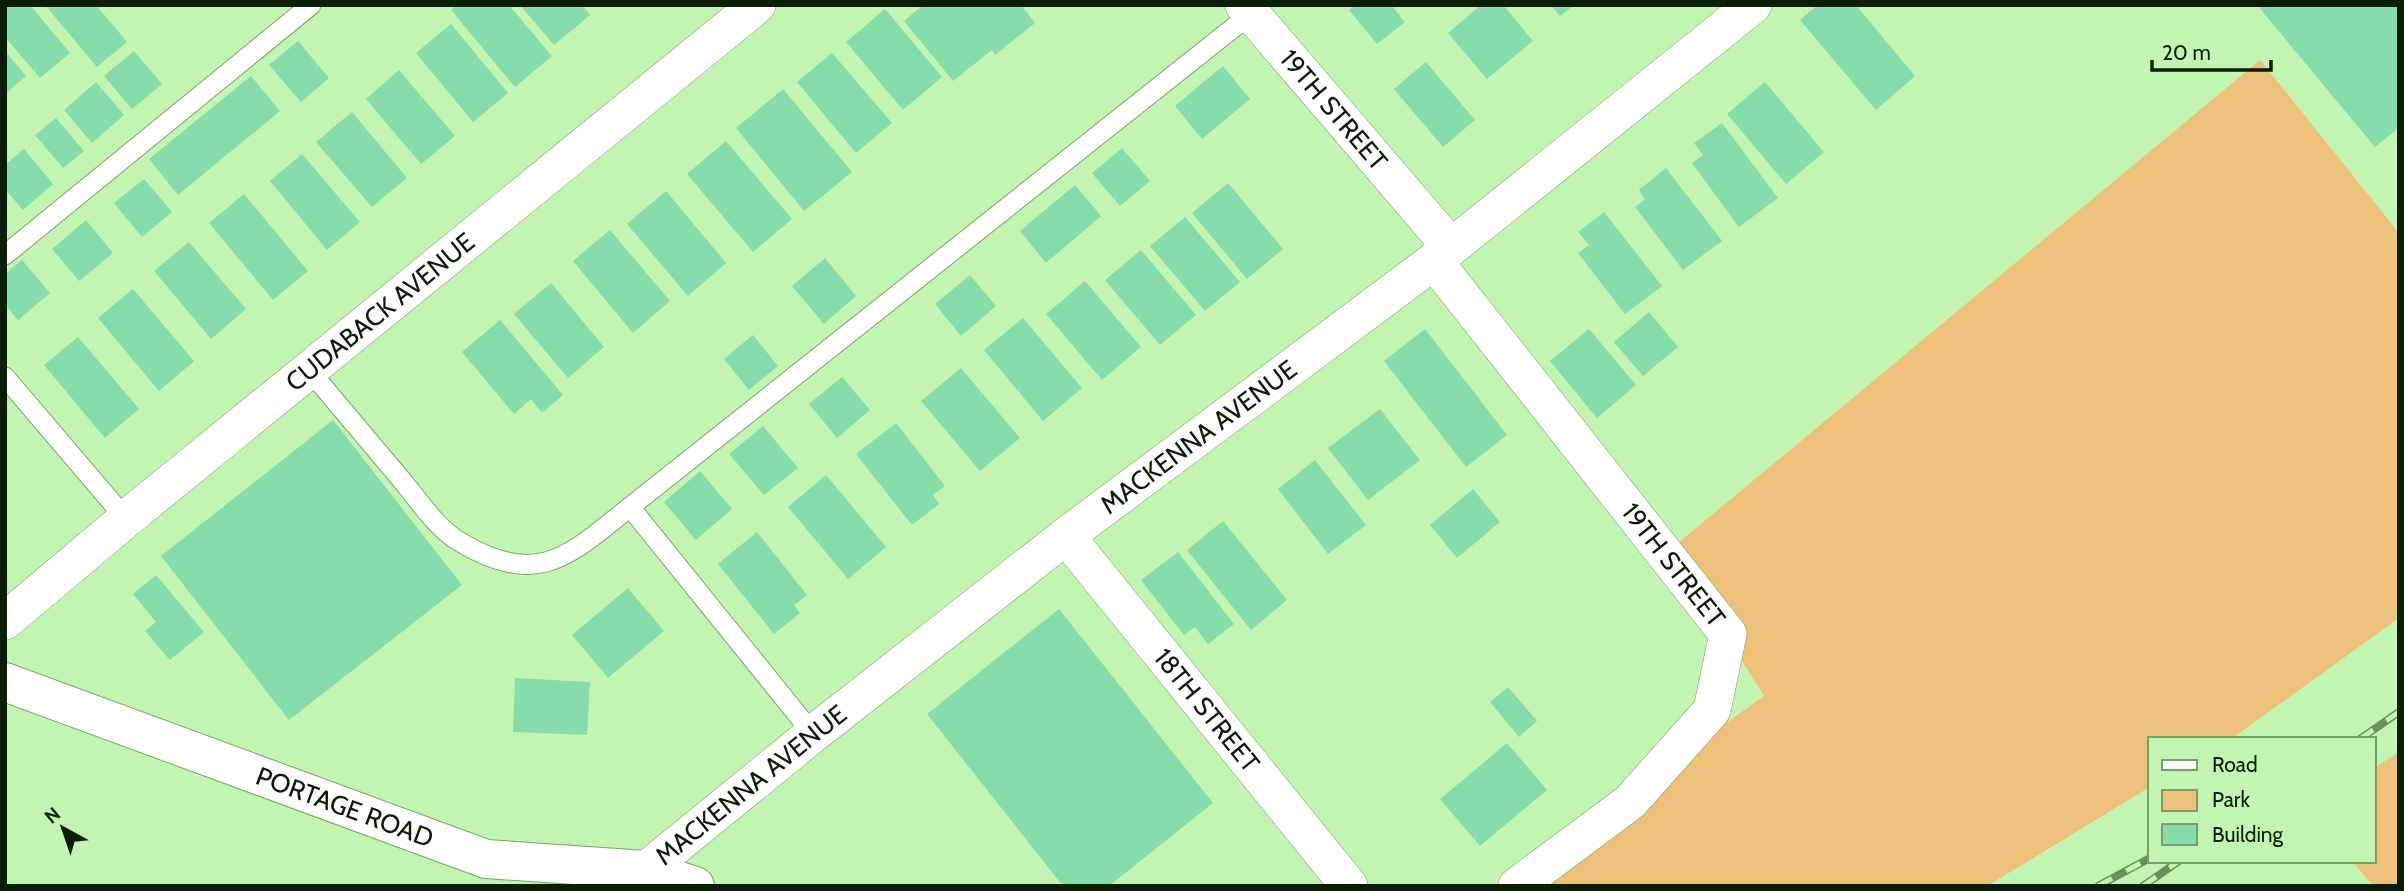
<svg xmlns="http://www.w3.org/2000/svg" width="2404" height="891" font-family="Cabin,sans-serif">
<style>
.green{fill:#eec17b}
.building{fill:#86dcab}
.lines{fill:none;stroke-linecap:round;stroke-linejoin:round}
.service-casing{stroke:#78a667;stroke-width:21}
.minor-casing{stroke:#78a667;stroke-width:38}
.tertiary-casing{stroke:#78a667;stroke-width:40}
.service{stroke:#fff;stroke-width:19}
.minor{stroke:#fff;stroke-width:37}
.tertiary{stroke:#fff;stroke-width:38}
.rail-casing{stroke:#6c8f60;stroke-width:8}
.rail{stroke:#c3f5b2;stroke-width:5;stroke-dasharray:16;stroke-linecap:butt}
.labels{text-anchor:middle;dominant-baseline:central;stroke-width:7;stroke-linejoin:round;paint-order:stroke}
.street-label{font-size:26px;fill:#0b1d05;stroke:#c3f5b2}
</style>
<rect width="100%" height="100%" fill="#c3f5b2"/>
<g class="green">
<path d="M 2260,60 L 2399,233 L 2399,618 L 2231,739 L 2150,739 L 2150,787 L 1987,886 L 1498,886 L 1764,696 L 1672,548 Z"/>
<path d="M 2399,752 L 2399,886 L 2373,886 L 2352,861 L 2374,861 L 2374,768 Z"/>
</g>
<g class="building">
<path d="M 5,5 L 30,5 L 70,53 L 40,78 L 5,37 Z"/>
<path d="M 45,5 L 96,5 L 127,42 L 97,67 Z"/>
<path d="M 456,5 L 509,5 L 552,56 L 515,87 L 451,10 Z"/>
<path d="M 520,5 L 582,5 L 590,15 L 554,45 Z"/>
<path d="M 923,5 L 1021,5 L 1035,23 L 995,55 L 992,50 L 953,81 L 904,21 Z"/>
<path d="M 1355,5 L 1391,5 L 1405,22 L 1377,44 L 1349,10 Z"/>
<path d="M 1481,5 L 1503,5 L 1533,41 L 1487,79 L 1448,33 Z"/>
<path d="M 1551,5 L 1574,5 L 1560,16 Z"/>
<path d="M 1818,5 L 1856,5 L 1915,76 L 1876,110 L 1800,20 Z"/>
<path d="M 2257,5 L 2399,5 L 2399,128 L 2375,147 Z"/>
<path d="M 885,9 L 942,77 L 903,110 L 846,42 Z"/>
<path d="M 451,24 L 508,93 L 473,122 L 416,53 Z"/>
<path d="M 298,41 L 329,78 L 301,102 L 269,65 Z"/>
<path d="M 5,51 L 26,76 L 5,94 Z"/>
<path d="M 134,51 L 162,84 L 132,109 L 104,76 Z"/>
<path d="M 832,53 L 892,123 L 856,153 L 797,82 Z"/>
<path d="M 1426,62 L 1475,120 L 1443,147 L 1394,89 Z"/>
<path d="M 1223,66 L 1250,99 L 1202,139 L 1175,106 Z"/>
<path d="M 399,70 L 455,136 L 421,164 L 366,99 Z"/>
<path d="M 251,76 L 280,111 L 178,195 L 149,159 Z"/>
<path d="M 96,82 L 124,115 L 92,143 L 64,110 Z"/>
<path d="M 1765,82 L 1824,152 L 1786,184 L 1727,114 Z"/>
<path d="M 783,89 L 852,172 L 804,211 L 736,128 Z"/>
<path d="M 352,112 L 407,178 L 372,207 L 316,142 Z"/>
<path d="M 56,118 L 84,151 L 63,168 L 35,135 Z"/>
<path d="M 1722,123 L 1778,198 L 1739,227 L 1692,163 L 1703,155 L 1694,143 Z"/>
<path d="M 726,141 L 792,219 L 753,252 L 687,174 Z"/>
<path d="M 1122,148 L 1150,181 L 1120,206 L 1092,173 Z"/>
<path d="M 24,149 L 53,184 L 23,210 L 5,189 L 5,165 Z"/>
<path d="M 302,154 L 360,222 L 327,250 L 270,181 Z"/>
<path d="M 1666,168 L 1722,241 L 1683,270 L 1635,207 L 1645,199 L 1639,190 Z"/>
<path d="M 144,179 L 172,212 L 142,237 L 114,203 Z"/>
<path d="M 1228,183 L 1283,249 L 1247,279 L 1192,213 Z"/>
<path d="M 1075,185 L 1101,216 L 1046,263 L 1020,231 Z"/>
<path d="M 666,191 L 726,263 L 688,296 L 627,224 Z"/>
<path d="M 244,194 L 308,271 L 273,300 L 209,223 Z"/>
<path d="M 1604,212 L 1662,286 L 1625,314 L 1578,253 L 1589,245 L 1578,232 Z"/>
<path d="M 1185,217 L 1240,282 L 1205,311 L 1150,246 Z"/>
<path d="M 86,220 L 113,253 L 79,281 L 52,249 Z"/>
<path d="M 610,230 L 670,301 L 633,333 L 573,261 Z"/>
<path d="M 189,242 L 246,309 L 211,339 L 154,271 Z"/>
<path d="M 1141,250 L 1196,315 L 1160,345 L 1105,280 Z"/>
<path d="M 825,258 L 856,296 L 824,324 L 792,286 Z"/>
<path d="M 22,260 L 50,293 L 18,320 L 5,305 L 5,274 Z"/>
<path d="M 970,275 L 996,306 L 961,336 L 935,304 Z"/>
<path d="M 1085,281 L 1141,347 L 1102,380 L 1046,314 Z"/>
<path d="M 551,283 L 604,347 L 568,378 L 514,314 Z"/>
<path d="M 133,289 L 194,361 L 159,391 L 98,318 Z"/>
<path d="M 1649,312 L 1678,347 L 1643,376 L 1614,342 Z"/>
<path d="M 1023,318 L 1082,388 L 1043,421 L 984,350 Z"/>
<path d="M 500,320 L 563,395 L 542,413 L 531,399 L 514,414 L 462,352 Z"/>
<path d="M 1425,329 L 1507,435 L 1466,467 L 1384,361 Z"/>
<path d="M 1589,329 L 1636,385 L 1597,418 L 1550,361 Z"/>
<path d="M 753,335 L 778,366 L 749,390 L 724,359 Z"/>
<path d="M 78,337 L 139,409 L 105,438 L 44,365 Z"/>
<path d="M 961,368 L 1020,438 L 980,471 L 921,401 Z"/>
<path d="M 842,377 L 870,410 L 837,438 L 809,404 Z"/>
<path d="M 1380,409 L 1420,460 L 1368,500 L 1328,448 Z"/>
<path d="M 333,420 L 462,585 L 289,720 L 161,556 Z"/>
<path d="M 896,423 L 945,486 L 933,495 L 939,504 L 912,525 L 856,454 Z"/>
<path d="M 763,426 L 798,468 L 764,495 L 729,454 Z"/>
<path d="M 1315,460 L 1366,525 L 1328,554 L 1278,489 Z"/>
<path d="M 700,471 L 732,509 L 696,540 L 664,502 Z"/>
<path d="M 826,475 L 886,547 L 848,579 L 788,507 Z"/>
<path d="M 1473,489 L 1500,522 L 1457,558 L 1430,525 Z"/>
<path d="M 1223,521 L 1287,600 L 1251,630 L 1187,550 Z"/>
<path d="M 757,532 L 807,595 L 794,605 L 800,613 L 774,634 L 718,564 Z"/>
<path d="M 1178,552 L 1234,624 L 1208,644 L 1195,627 L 1184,635 L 1141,580 Z"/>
<path d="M 156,575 L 204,632 L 170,660 L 145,631 L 156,622 L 133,594 Z"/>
<path d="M 628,588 L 664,631 L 608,678 L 572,635 Z"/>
<path d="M 1059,609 L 1213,803 L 1109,886 L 1063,886 L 927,714 Z"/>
<path d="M 515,678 L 590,682 L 587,735 L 513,732 Z"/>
<path d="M 1508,687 L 1537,721 L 1519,737 L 1490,702 Z"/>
<path d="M 1507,743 L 1547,790 L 1480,846 L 1440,799 Z"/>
</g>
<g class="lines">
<defs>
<g id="service">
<path d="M 5,255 L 311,5"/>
<path d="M 309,370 C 341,408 373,446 405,484 C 421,504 438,529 460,542 C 485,557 517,570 546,562 C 578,553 605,526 630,507 L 813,734"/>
<path d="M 5,377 L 126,519"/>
<path d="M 630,507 L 1257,9"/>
</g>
<g id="minor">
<path id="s1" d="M 1244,5 L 1451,247"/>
<path id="s2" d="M 1434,261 L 1728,634 L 1712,710 L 1630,802 L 1517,886"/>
<path id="s3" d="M 1066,536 L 1349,886"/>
<path id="s4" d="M 5,621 L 126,519 L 757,5"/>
<path id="s5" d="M 646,870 L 813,734 L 1066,536 L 1434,261 L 1753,5"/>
</g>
<g id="tertiary">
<path id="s6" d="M 5,682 L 486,859 L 646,870 L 695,886"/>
</g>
</defs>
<use href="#service" class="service-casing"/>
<use href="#minor" class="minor-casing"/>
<use href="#tertiary" class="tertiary-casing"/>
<use href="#service" class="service"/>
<use href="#minor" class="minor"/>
<use href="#tertiary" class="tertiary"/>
<defs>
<g id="rail">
<path d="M 2360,739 L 2399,712"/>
<path d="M 2098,886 L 2150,858"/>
<path d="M 2143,886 L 2179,861"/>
</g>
</defs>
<use href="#rail" class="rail-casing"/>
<use href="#rail" class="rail"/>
</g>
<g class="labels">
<g class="street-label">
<text stroke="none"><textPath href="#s1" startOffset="138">19TH STREET</textPath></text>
<text stroke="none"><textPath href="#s4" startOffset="486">CUDABACK AVENUE</textPath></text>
<text stroke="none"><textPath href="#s5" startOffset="702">MACKENNA AVENUE</textPath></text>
<text stroke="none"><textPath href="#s2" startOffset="387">19TH STREET</textPath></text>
<text stroke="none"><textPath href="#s3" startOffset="224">18TH STREET</textPath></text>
<text stroke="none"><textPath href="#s5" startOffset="135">MACKENNA AVENUE</textPath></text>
<text stroke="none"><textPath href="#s6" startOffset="362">PORTAGE ROAD</textPath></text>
</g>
</g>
<rect width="2404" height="891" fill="none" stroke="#0b1d05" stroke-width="14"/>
<rect x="2148" y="737" width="228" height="126" fill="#c3f5b2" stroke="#799f6d" stroke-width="2"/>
<rect x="2162" y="760" width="35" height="10" fill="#ffffff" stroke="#799f6d" stroke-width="2"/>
<text x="2212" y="772" font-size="21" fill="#0b1d05">Road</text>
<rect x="2162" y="790" width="35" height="21" fill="#eec17b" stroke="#799f6d" stroke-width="2"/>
<text x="2212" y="807" font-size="21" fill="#0b1d05">Park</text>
<rect x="2162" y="824" width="35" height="21" fill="#86dcab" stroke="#799f6d" stroke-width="2"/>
<text x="2212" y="842" font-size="21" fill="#0b1d05">Building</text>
<g transform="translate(63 828) rotate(320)" stroke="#c3f5b2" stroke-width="5" paint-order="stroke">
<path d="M0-5L12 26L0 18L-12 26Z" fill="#0b1d05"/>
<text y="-10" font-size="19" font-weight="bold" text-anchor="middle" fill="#0b1d05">N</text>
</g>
<path d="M2152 60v10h119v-10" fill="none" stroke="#0b1d05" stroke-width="3.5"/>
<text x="2162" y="60" font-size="21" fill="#0b1d05" stroke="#c3f5b2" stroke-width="5" paint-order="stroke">20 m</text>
</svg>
